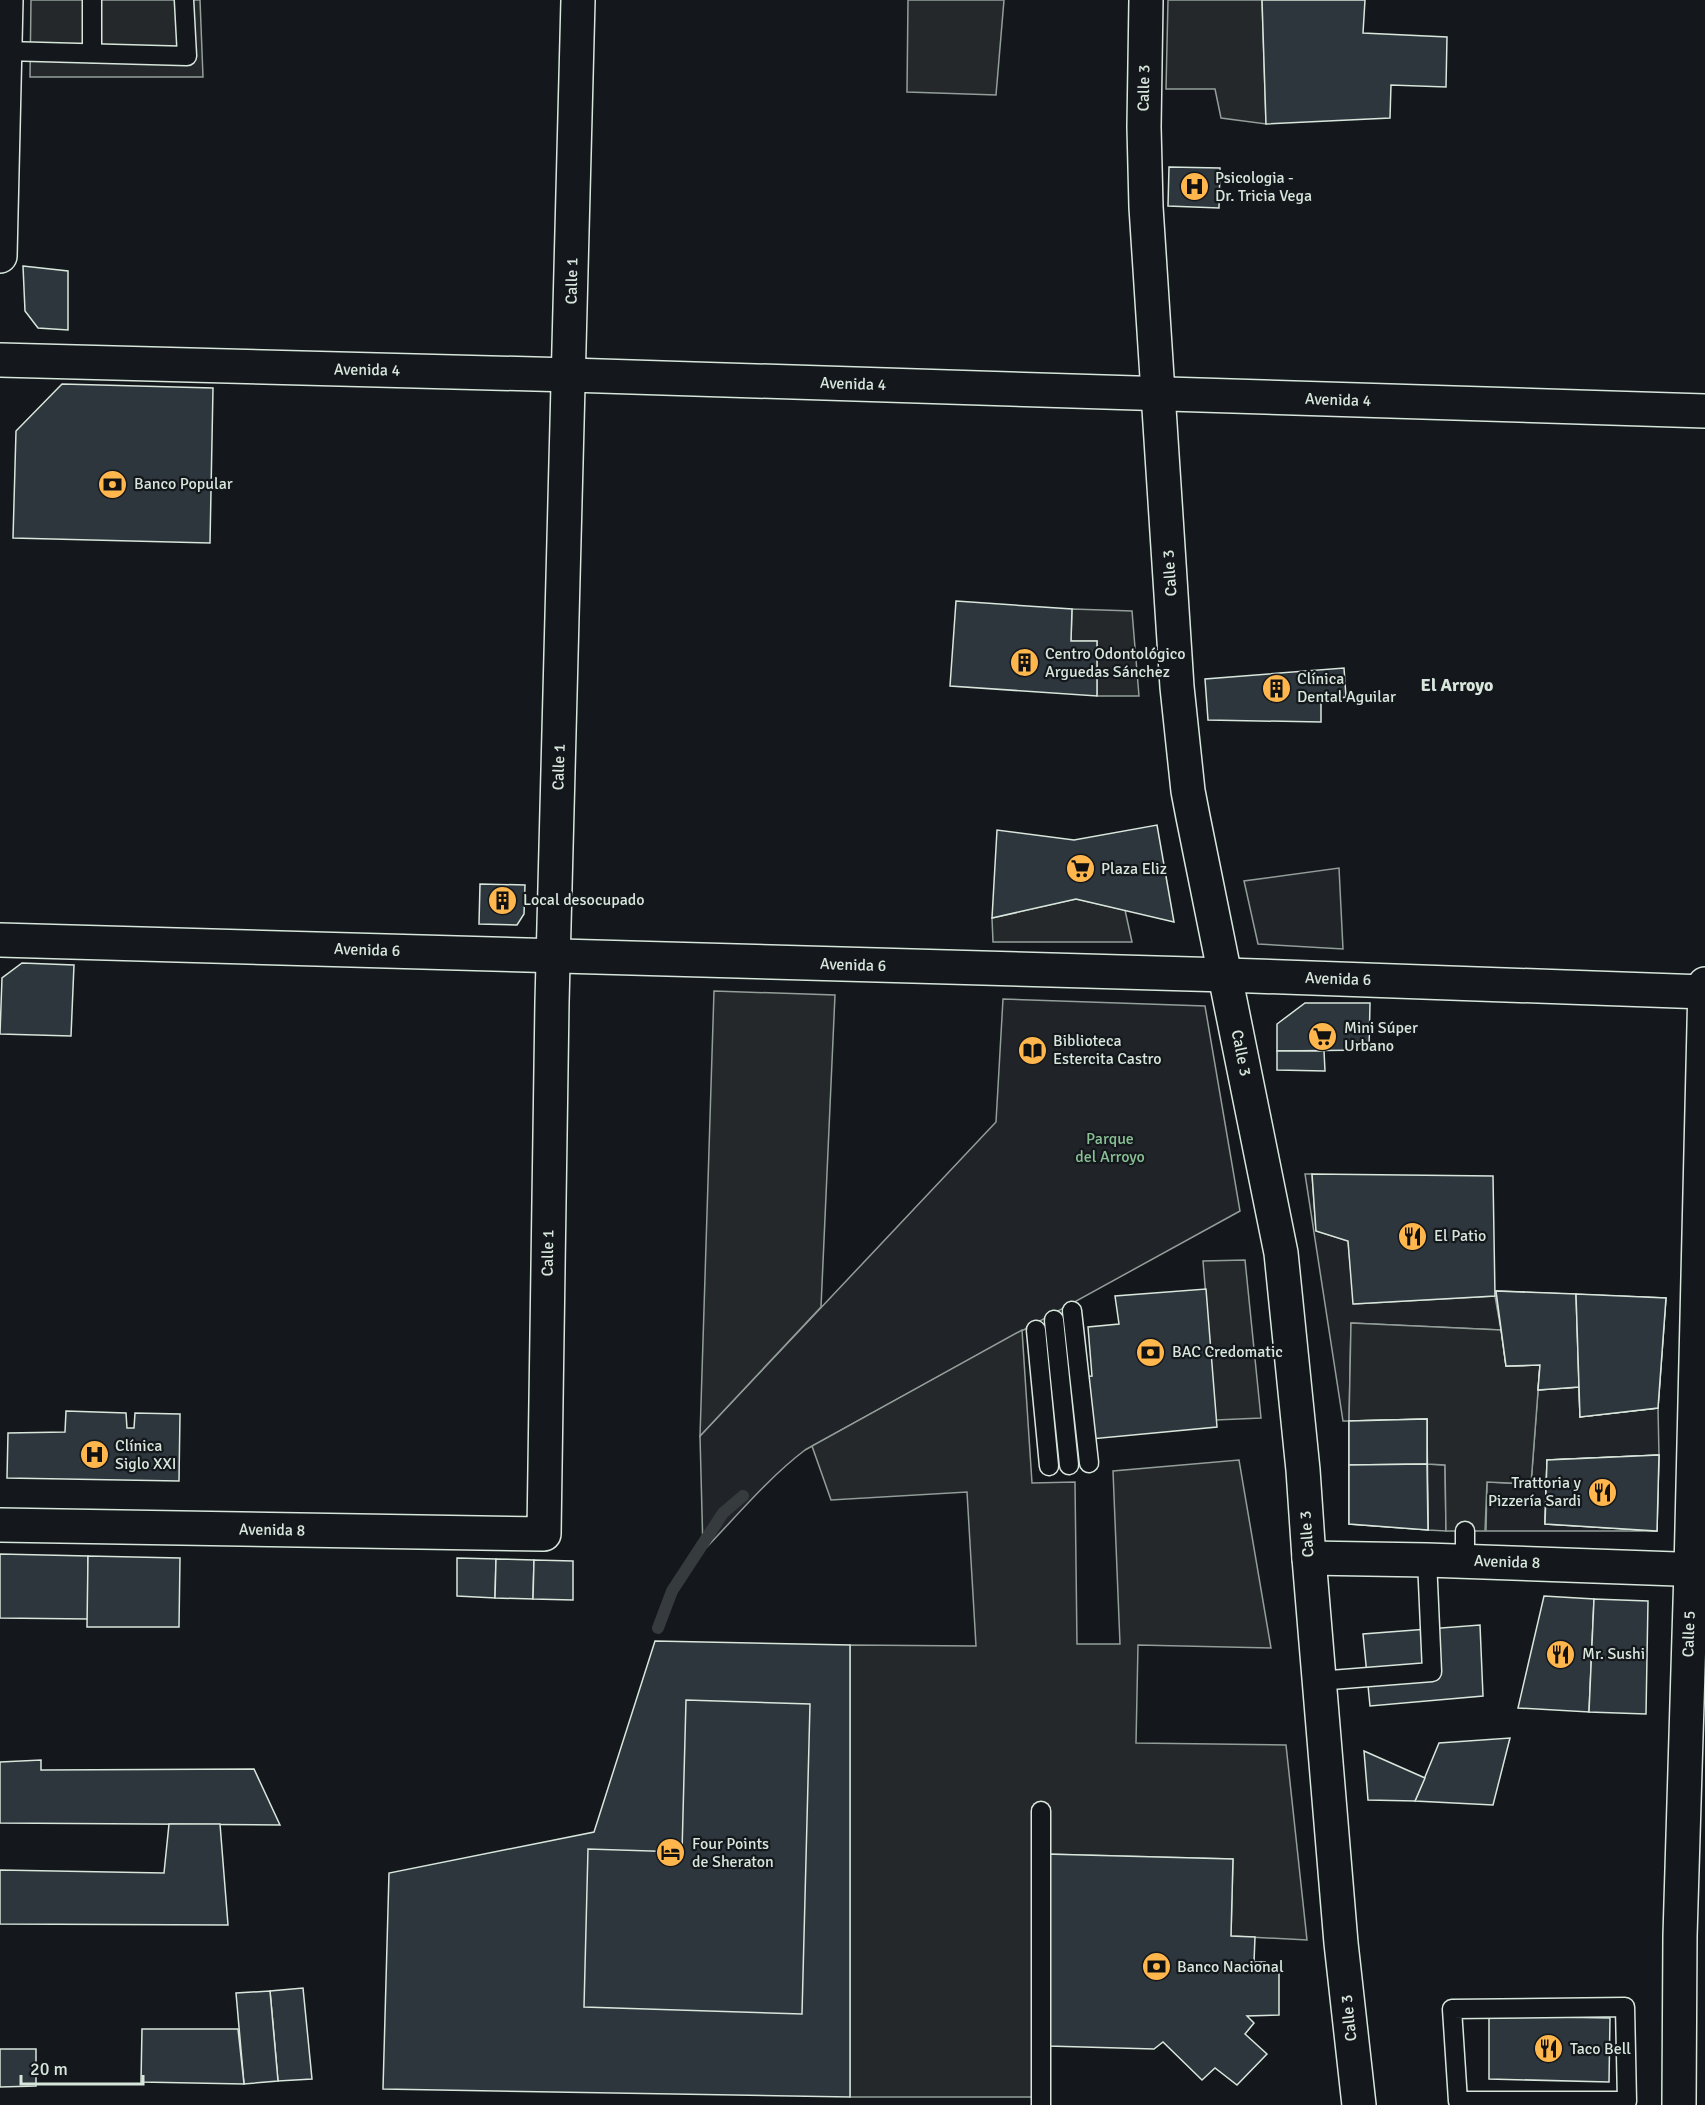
<svg xmlns="http://www.w3.org/2000/svg" width="1705" height="2105" font-family="Signika,sans-serif">
<style>
.green{fill:#202428;stroke:#939e99;stroke-width:1.5}
.parking{fill:#24282b;stroke:#939e99;stroke-width:1.5}
.lines{fill:none;stroke-linecap:round;stroke-linejoin:round}
.stream{stroke:#363b3e;stroke-width:12}
.building{fill:#2c363c;stroke:#d8e6dc;stroke-width:1.5}
.service-casing{stroke:#d8e6dc;stroke-width:21}
.minor-casing{stroke:#d8e6dc;stroke-width:36}
.service{stroke:#14181c;stroke-width:18}
.minor{stroke:#14181c;stroke-width:33}
.labels{text-anchor:middle;dominant-baseline:central;stroke-width:4.5;stroke-linejoin:round;paint-order:stroke}
.street-label{font-size:16px;fill:#d8e6dc;stroke:#14181c}
.poi-label{font-size:16px;fill:#d8e6dc;stroke:#14181c;text-anchor:start}
.park-label{font-size:16px;fill:#8ac095;stroke:#14181c}
.neighbourhood-label{font-size:18px;font-weight:bold;fill:#d8e6dc;stroke:#14181c}
</style>
<rect width="100%" height="100%" fill="#14181c"/>
<g class="green">
<path d="M 1339,868 L 1343,949 L 1258,944 L 1244,881 Z"/>
<path d="M 1003,999 L 1205,1006 L 1240,1211 L 805,1450 C 767,1479 736,1517 703,1551 L 700,1436 L 996,1122 Z"/>
<path d="M 1305,1174 L 1312,1174 L 1316,1231 L 1348,1241 L 1354,1304 L 1495,1296 L 1501,1330 L 1351,1323 L 1349,1421 L 1343,1421 Z"/>
<path d="M 1579,1387 L 1580,1417 L 1658,1408 L 1659,1455 L 1547,1460 L 1545,1523 L 1657,1531 L 1486,1531 L 1487,1482 L 1531,1484 L 1538,1390 Z"/>
<path d="M 1427,1464 L 1445,1465 L 1446,1531 L 1428,1530 Z"/>
</g>
<g class="parking">
<path d="M 31,0 L 200,0 L 203,77 L 30,77 Z"/>
<path d="M 908,0 L 1004,0 L 996,95 L 907,92 Z"/>
<path d="M 1168,0 L 1262,0 L 1266,124 L 1221,118 L 1215,89 L 1166,89 Z"/>
<path d="M 1072,609 L 1132,611 L 1139,696 L 1097,696 L 1097,641 L 1071,641 Z"/>
<path d="M 1076,899 L 1125,910 L 1132,942 L 993,942 L 992,918 Z"/>
<path d="M 714,991 L 835,995 L 821,1307 L 700,1436 Z"/>
<path d="M 1245,1260 L 1261,1418 L 1216,1420 L 1203,1261 Z"/>
<path d="M 1351,1323 L 1501,1330 L 1506,1366 L 1540,1365 L 1531,1484 L 1487,1482 L 1485,1531 L 1446,1531 L 1445,1465 L 1427,1464 L 1427,1419 L 1349,1421 Z"/>
<path d="M 1022,1330 L 1032,1483 L 1075,1482 L 1077,1644 L 1120,1644 L 1113,1471 L 1239,1460 L 1271,1648 L 1138,1645 L 1136,1743 L 1286,1745 L 1307,1940 L 1231,1936 L 1233,1859 L 1045,1854 L 1050,2097 L 850,2097 L 850,1645 L 976,1646 L 967,1492 L 831,1500 L 812,1446 Z"/>
</g>
<g class="lines">
<path class="stream" d="M 658,1628 L 672,1591 L 723,1513 L 743,1496"/>
</g>
<g class="building">
<path d="M 1262,0 L 1365,0 L 1363,33 L 1447,37 L 1446,87 L 1391,85 L 1390,118 L 1266,124 Z"/>
<path d="M 1169,167 L 1220,168 L 1219,208 L 1168,206 Z"/>
<path d="M 23,266 L 68,271 L 68,330 L 38,328 L 25,311 Z"/>
<path d="M 62,384 L 213,388 L 210,543 L 13,538 L 16,431 Z"/>
<path d="M 956,601 L 1072,609 L 1071,641 L 1097,641 L 1097,696 L 950,686 Z"/>
<path d="M 1344,668 L 1346,697 L 1321,701 L 1321,722 L 1208,720 L 1205,679 Z"/>
<path d="M 1157,825 L 1174,922 L 1076,899 L 992,918 L 997,830 L 1074,840 Z"/>
<path d="M 480,884 L 525,885 L 524,914 L 517,925 L 479,924 Z"/>
<path d="M 22,963 L 74,965 L 71,1036 L 0,1034 L 2,978 Z"/>
<path d="M 1305,1003 L 1370,1003 L 1369,1050 L 1277,1051 L 1277,1024 Z"/>
<path d="M 1277,1051 L 1324,1051 L 1325,1071 L 1277,1070 Z"/>
<path d="M 1312,1174 L 1493,1176 L 1495,1296 L 1353,1304 L 1348,1241 L 1316,1231 Z"/>
<path d="M 1206,1289 L 1217,1427 L 1038,1444 L 1032,1380 L 1092,1376 L 1088,1327 L 1119,1324 L 1115,1296 Z"/>
<path d="M 1496,1291 L 1666,1298 L 1658,1408 L 1580,1417 L 1579,1387 L 1538,1390 L 1540,1365 L 1506,1366 Z"/>
<path d="M 1496,1291 L 1576,1294 L 1579,1387 L 1538,1390 L 1540,1365 L 1506,1366 Z"/>
<path d="M 1576,1294 L 1666,1298 L 1658,1408 L 1580,1417 Z"/>
<path d="M 66,1411 L 126,1413 L 127,1428 L 134,1428 L 135,1413 L 180,1414 L 179,1481 L 7,1478 L 8,1433 L 65,1432 Z"/>
<path d="M 1427,1419 L 1428,1530 L 1349,1524 L 1349,1421 Z"/>
<path d="M 1427,1419 L 1427,1464 L 1349,1465 L 1349,1421 Z"/>
<path d="M 1659,1455 L 1657,1531 L 1545,1524 L 1547,1460 Z"/>
<path d="M 1659,1455 L 1657,1531 L 1545,1524 L 1547,1460 Z"/>
<path d="M 1427,1464 L 1428,1530 L 1349,1524 L 1349,1465 Z"/>
<path d="M 0,1554 L 88,1556 L 88,1619 L 0,1618 Z"/>
<path d="M 88,1556 L 180,1558 L 179,1627 L 87,1627 Z"/>
<path d="M 457,1558 L 496,1559 L 495,1598 L 457,1596 Z"/>
<path d="M 496,1559 L 534,1560 L 533,1599 L 495,1598 Z"/>
<path d="M 534,1560 L 573,1561 L 573,1600 L 533,1599 Z"/>
<path d="M 1544,1596 L 1594,1599 L 1589,1712 L 1518,1708 Z"/>
<path d="M 1594,1599 L 1648,1601 L 1646,1714 L 1589,1712 Z"/>
<path d="M 1480,1625 L 1483,1696 L 1370,1706 L 1363,1634 Z"/>
<path d="M 655,1641 L 850,1645 L 850,2097 L 383,2089 L 389,1873 L 594,1832 Z"/>
<path d="M 686,1700 L 810,1704 L 802,2014 L 584,2007 L 588,1849 L 682,1852 Z"/>
<path d="M 1510,1738 L 1493,1805 L 1415,1801 L 1439,1743 Z"/>
<path d="M 1364,1751 L 1425,1778 L 1415,1801 L 1368,1800 Z"/>
<path d="M 41,1760 L 41,1770 L 254,1769 L 280,1825 L 0,1823 L 0,1762 Z"/>
<path d="M 169,1824 L 220,1824 L 228,1925 L 0,1924 L 0,1870 L 164,1873 Z"/>
<path d="M 1045,1854 L 1233,1859 L 1231,1936 L 1255,1937 L 1254,1962 L 1265,1962 L 1265,1972 L 1279,1972 L 1279,2015 L 1247,2016 L 1254,2023 L 1245,2034 L 1267,2054 L 1237,2085 L 1215,2068 L 1202,2080 L 1163,2042 L 1154,2049 L 1048,2046 Z"/>
<path d="M 303,1988 L 312,2079 L 278,2081 L 270,1991 Z"/>
<path d="M 270,1991 L 278,2081 L 244,2084 L 236,1993 Z"/>
<path d="M 1489,2016 L 1610,2018 L 1609,2082 L 1489,2079 Z"/>
<path d="M 142,2029 L 238,2029 L 244,2084 L 141,2082 Z"/>
<path d="M 0,2049 L 36,2049 L 36,2086 L 0,2087 Z"/>
</g>
<g class="lines">
<defs>
<g id="service">
<path d="M 92,0 L 92,53"/>
<path d="M 5,51 L 187,56 L 184,0"/>
<path d="M 1072,1311 L 1089,1463"/>
<path d="M 1054,1320 L 1069,1465"/>
<path d="M 1036,1330 L 1049,1466"/>
<path d="M 1465,1531 L 1465,1561"/>
<path d="M 1318,1681 L 1432,1672 L 1427,1560"/>
<path d="M 1625,2007 L 1627,2101 L 1458,2101 L 1452,2009 Z"/>
<path d="M 1041,2105 L 1041,1811"/>
</g>
<g id="minor">
<path d="M 1146,0 L 1144,127 L 1146,207 L 1177,687 L 1188,791 L 1193,817 L 1281,1253 L 1303,1470 L 1309,1558 L 1341,1943 L 1359,2105"/>
<path d="M 0,256 L 6,0"/>
<path d="M 0,360 L 570,375 L 1705,411"/>
<path d="M 0,940 L 1226,975 L 1705,992"/>
<path d="M 0,1525 L 544,1534 L 552,1002 L 578,0"/>
<path d="M 1309,1558 L 1427,1560 L 1705,1570"/>
<path d="M 1679,2105 L 1680,1936 L 1691,1570 L 1705,984"/>
</g>
</defs>
<use href="#service" class="service-casing"/>
<use href="#minor" class="minor-casing"/>
<use href="#service" class="service"/>
<use href="#minor" class="minor"/>
</g>
<defs>
<symbol id="hospital-disc" viewBox="-11 -11 22 22"><circle r="9.5" fill="#ffb74d" stroke="#14181c"/><path d="M-5-5h3v3.5h4V-5h3V5h-3V1.5h-4V5h-3Z" fill="#111"/></symbol>
<symbol id="bank-disc" viewBox="-11 -11 22 22"><circle r="9.5" fill="#ffb74d" stroke="#14181c"/><path d="M-6-4H6V4H-6ZM0-2.3a2.3 2.3 0 1 0 0 4.6a2.3 2.3 0 1 0 0-4.6Z" fill="#111"/></symbol>
<symbol id="building-disc" viewBox="-11 -11 22 22"><circle r="9.5" fill="#ffb74d" stroke="#14181c"/><path d="M-4-6H4V6H1V3H-1V6H-4ZM-2.5-4.3h1.7v1.8h-1.7ZM.8-4.3h1.7v1.8H.8ZM-2.5-1h1.7V.8h-1.7ZM.8-1h1.7V.8H.8Z" fill="#111"/></symbol>
<symbol id="supermarket-disc" viewBox="-11 -11 22 22"><circle r="9.5" fill="#ffb74d" stroke="#14181c"/><path d="M-6-5.5h2.5l.6 2H6L4.5 2H-2.5L-4.4-4H-6ZM-1.5 3.2a1.3 1.3 0 1 0 .1 0ZM3 3.2a1.3 1.3 0 1 0 .1 0Z" fill="#111"/></symbol>
<symbol id="library-disc" viewBox="-11 -11 22 22"><circle r="9.5" fill="#ffb74d" stroke="#14181c"/><path d="M-6-4Q-3-5.5-.7-3.5V5Q-3 3-6 4ZM6-4Q3-5.5 .7-3.5V5Q3 3 6 4Z" fill="#111"/></symbol>
<symbol id="restaurant-disc" viewBox="-11 -11 22 22"><circle r="9.5" fill="#ffb74d" stroke="#14181c"/><path d="M-5-6h1v4h1v-4h1v4h1v-4h1v5L-1.5 .5V6h-2V.5L-5-1ZM5-6V6H3V1.5H1.5Q1.5-4 5-6Z" fill="#111"/></symbol>
<symbol id="hotel-disc" viewBox="-11 -11 22 22"><circle r="9.5" fill="#ffb74d" stroke="#14181c"/><path d="M-6-4.5h1.5V1H6V5H4.5V3h-9V5H-6ZM-4 0a1.8 1.8 0 1 1 3.6 0ZM.5 0V-2.5h3Q6-2.5 6 0Z" fill="#111"/></symbol>
</defs>
<g fill-rule="evenodd">
<use href="#hospital-disc" x="1178" y="170" width="33" height="33"/>
<use href="#bank-disc" x="96" y="468" width="33" height="33"/>
<use href="#building-disc" x="1008" y="646" width="33" height="33"/>
<use href="#building-disc" x="1260" y="672" width="33" height="33"/>
<use href="#supermarket-disc" x="1064" y="852" width="33" height="33"/>
<use href="#building-disc" x="486" y="884" width="33" height="33"/>
<use href="#supermarket-disc" x="1306" y="1020" width="33" height="33"/>
<use href="#library-disc" x="1016" y="1034" width="33" height="33"/>
<use href="#restaurant-disc" x="1396" y="1220" width="33" height="33"/>
<use href="#bank-disc" x="1134" y="1336" width="33" height="33"/>
<use href="#hospital-disc" x="78" y="1438" width="33" height="33"/>
<use href="#restaurant-disc" x="1586" y="1476" width="33" height="33"/>
<use href="#restaurant-disc" x="1544" y="1638" width="33" height="33"/>
<use href="#hotel-disc" x="654" y="1836" width="33" height="33"/>
<use href="#bank-disc" x="1140" y="1950" width="33" height="33"/>
<use href="#restaurant-disc" x="1532" y="2032" width="33" height="33"/>
</g>
<g class="labels">
<g class="street-label">
<text transform="translate(1144 88) rotate(-89)">Calle 3</text>
<text transform="translate(572 281) rotate(-89)">Calle 1</text>
<text transform="translate(367 370) rotate(1)">Avenida 4</text>
<text transform="translate(853 384) rotate(2)">Avenida 4</text>
<text transform="translate(1338 400) rotate(2)">Avenida 4</text>
<text transform="translate(1170 573) rotate(-94)">Calle 3</text>
<text transform="translate(559 767) rotate(-88)">Calle 1</text>
<text transform="translate(367 950) rotate(2)">Avenida 6</text>
<text transform="translate(853 965) rotate(2)">Avenida 6</text>
<text transform="translate(1338 979) rotate(2)">Avenida 6</text>
<text transform="translate(1241 1053) rotate(79)">Calle 3</text>
<text transform="translate(548 1253) rotate(-89)">Calle 1</text>
<text transform="translate(272 1530) rotate(1)">Avenida 8</text>
<text transform="translate(1307 1534) rotate(-94)">Calle 3</text>
<text transform="translate(1507 1562) rotate(2)">Avenida 8</text>
<text transform="translate(1689 1634) rotate(-88)">Calle 5</text>
<text transform="translate(1349 2018) rotate(-96)">Calle 3</text>
</g>
<g class="poi-label">
<text x="1215" y="178">Psicologia -<tspan x="1215" dy="18">Dr. Tricia Vega</tspan></text>
<text x="134" y="484">Banco Popular</text>
<text x="1045" y="654">Centro Odontológico<tspan x="1045" dy="18">Arguedas Sánchez</tspan></text>
<text x="1297" y="679">Clínica<tspan x="1297" dy="18">Dental Aguilar</tspan></text>
<text x="1101" y="869">Plaza Eliz</text>
<text x="523" y="900">Local desocupado</text>
<text x="1344" y="1028">Mini Súper<tspan x="1344" dy="18">Urbano</tspan></text>
<text x="1053" y="1041">Biblioteca<tspan x="1053" dy="18">Estercita Castro</tspan></text>
<text x="1434" y="1236">El Patio</text>
<text x="1172" y="1352">BAC Credomatic</text>
<text x="115" y="1446">Clínica<tspan x="115" dy="18">Siglo XXI</tspan></text>
<text x="1581" y="1483" text-anchor="end">Trattoria y<tspan x="1581" dy="18">Pizzería Sardi</tspan></text>
<text x="1582" y="1654">Mr. Sushi</text>
<text x="692" y="1844">Four Points<tspan x="692" dy="18">de Sheraton</tspan></text>
<text x="1177" y="1967">Banco Nacional</text>
<text x="1570" y="2049">Taco Bell</text>
</g>
<g class="park-label">
<text x="1110" y="1139">Parque<tspan x="1110" dy="18">del Arroyo</tspan></text>
</g>
<g class="neighbourhood-label">
<text x="1457" y="685">El Arroyo</text>
</g>
</g>
<path d="M21 2075v9h122v-9" fill="none" stroke="#d8e6dc" stroke-width="3"/>
<text x="30" y="2075" font-size="18" fill="#d8e6dc" stroke="#14181c" stroke-width="4.5" paint-order="stroke">20 m</text>
</svg>
